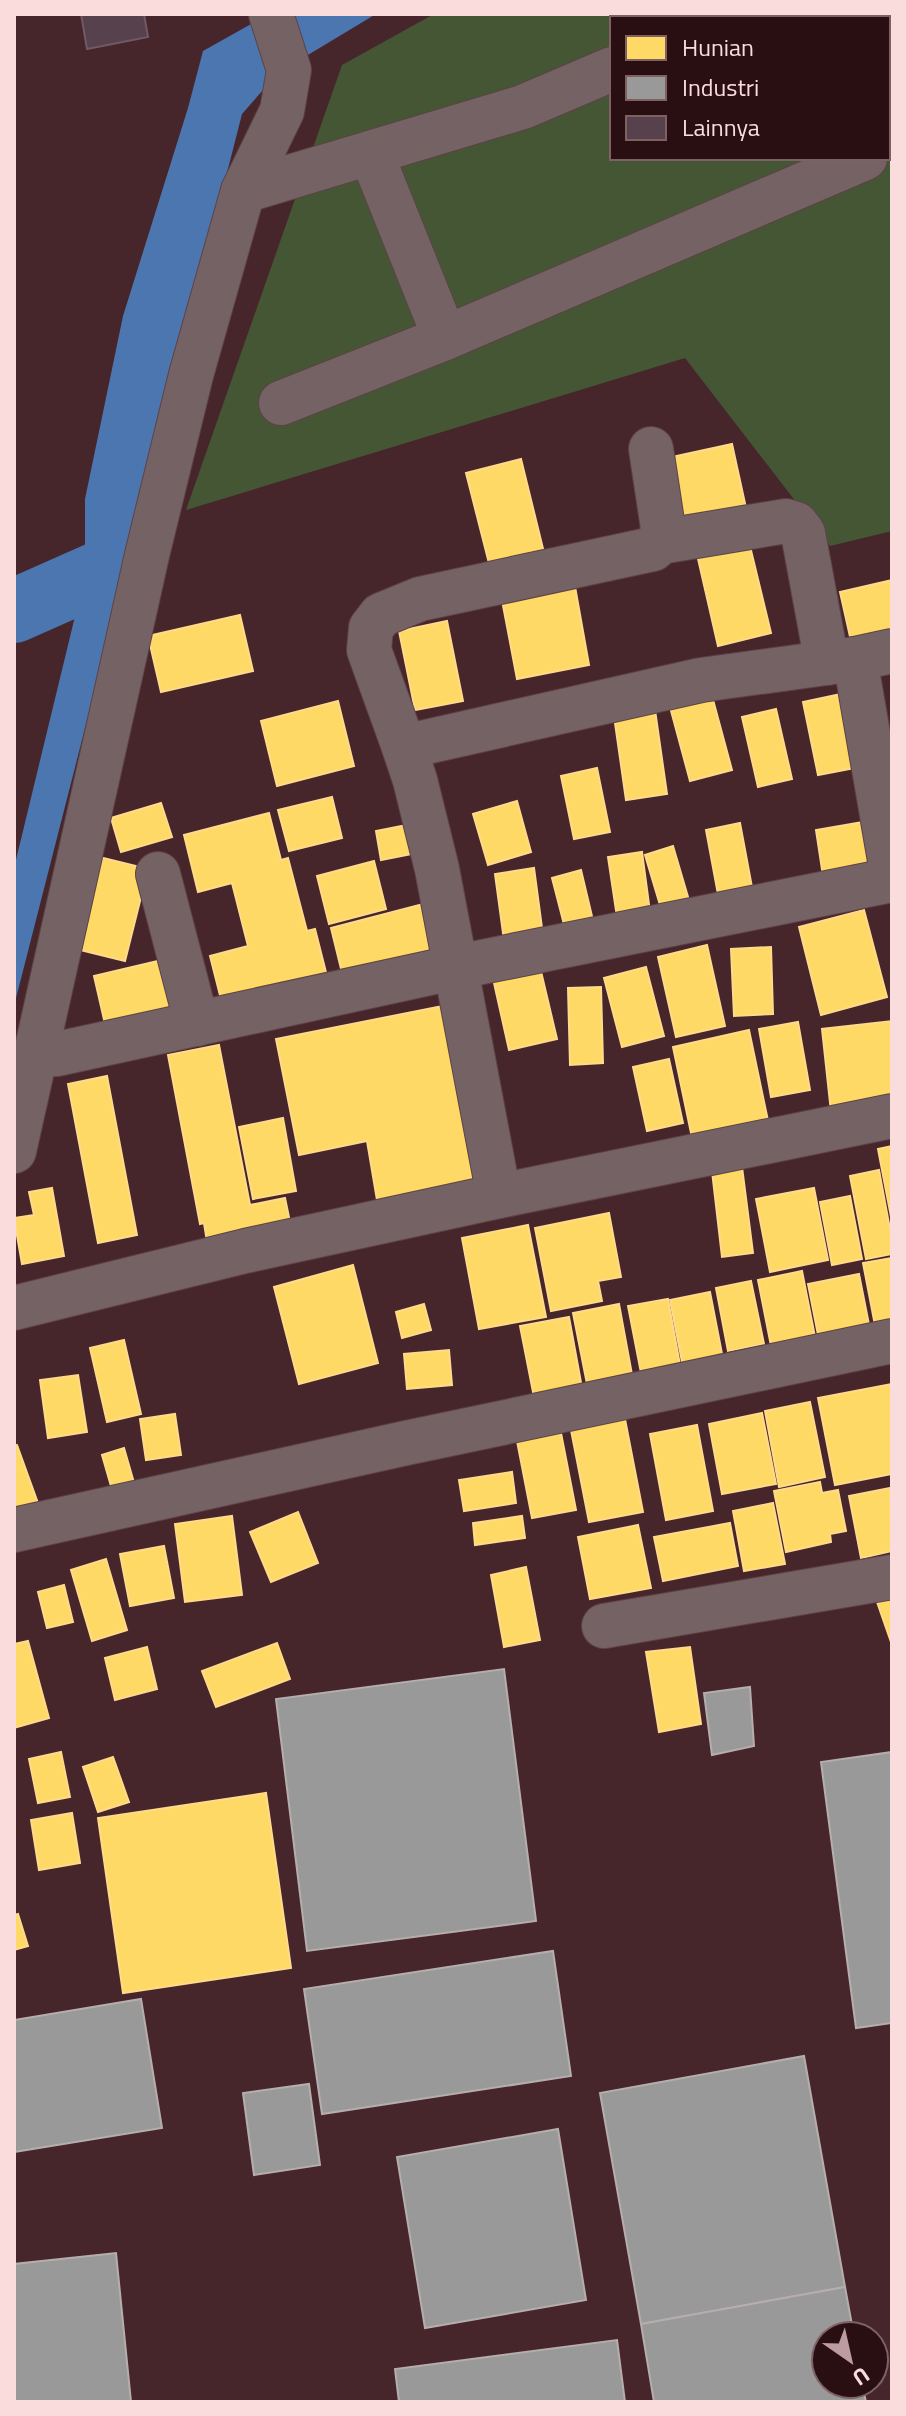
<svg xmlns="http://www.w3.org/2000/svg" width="906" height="2416" font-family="'Titillium Web',sans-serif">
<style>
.green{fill:#455635;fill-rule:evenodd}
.water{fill:#4c76af}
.homes{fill:#ffd966;stroke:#feda8a;stroke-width:2}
.industry{fill:#999;stroke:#b6adad;stroke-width:2}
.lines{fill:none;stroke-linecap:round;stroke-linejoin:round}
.river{stroke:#4c76af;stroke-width:64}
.building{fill:#57414c;stroke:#6f5965;stroke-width:2}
.minor-casing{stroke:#5e4246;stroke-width:46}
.minor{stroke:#756264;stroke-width:44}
</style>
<rect width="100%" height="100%" fill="#47262b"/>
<path class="green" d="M 434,14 L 892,14 L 892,531 L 830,546 L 685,358 L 186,510 L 342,65 ZM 612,18 L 888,18 L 888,158 L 612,158 Z"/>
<path class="water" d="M 269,14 L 376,14 L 278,73 L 242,114 L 14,1006 L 14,868 L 85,575 L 85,499 L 123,316 L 188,108 L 203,51 Z"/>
<g class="homes">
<path d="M 732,444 L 746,508 L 672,524 L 658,460 Z"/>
<path d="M 521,459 L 547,565 L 493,579 L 466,473 Z"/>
<path d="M 748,538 L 771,633 L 718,646 L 696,550 Z"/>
<path d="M 892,580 L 892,641 L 853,650 L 840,592 Z"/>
<path d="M 574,581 L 589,665 L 517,679 L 501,595 Z"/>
<path d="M 240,615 L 253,671 L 161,692 L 148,636 Z"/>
<path d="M 447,621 L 463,701 L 415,710 L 399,631 Z"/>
<path d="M 841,694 L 855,768 L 818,775 L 803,702 Z"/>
<path d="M 712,696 L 732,770 L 690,781 L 670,707 Z"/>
<path d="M 338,701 L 354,766 L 277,786 L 261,721 Z"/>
<path d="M 776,709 L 792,779 L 758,787 L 742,717 Z"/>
<path d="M 655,710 L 667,794 L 626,800 L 614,716 Z"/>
<path d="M 597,768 L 610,832 L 574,839 L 561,776 Z"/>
<path d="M 332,797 L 342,838 L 289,851 L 278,810 Z"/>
<path d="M 517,801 L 531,852 L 488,865 L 473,814 Z"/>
<path d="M 161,803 L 172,837 L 121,852 L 111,818 Z"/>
<path d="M 269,813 L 281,860 L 288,858 L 307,931 L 315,929 L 330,988 L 225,1015 L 210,956 L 248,946 L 232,883 L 198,892 L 184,835 Z"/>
<path d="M 869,821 L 876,868 L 823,876 L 816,830 Z"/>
<path d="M 422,822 L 427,851 L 381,860 L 376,831 Z"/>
<path d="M 740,823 L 754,898 L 720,905 L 706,830 Z"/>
<path d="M 673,846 L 691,907 L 663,915 L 645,855 Z"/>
<path d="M 642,852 L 650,912 L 617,917 L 608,857 Z"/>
<path d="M 87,854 L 148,869 L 125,961 L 64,946 Z"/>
<path d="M 374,861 L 386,909 L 329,924 L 317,876 Z"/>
<path d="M 534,868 L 544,943 L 505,948 L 495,874 Z"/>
<path d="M 581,870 L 595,929 L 567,936 L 552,878 Z"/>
<path d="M 431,902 L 445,955 L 344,981 L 331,928 Z"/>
<path d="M 864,910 L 887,997 L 821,1015 L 799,927 Z"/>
<path d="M 707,945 L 725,1026 L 676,1037 L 658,957 Z"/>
<path d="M 771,947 L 773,1014 L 734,1016 L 731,949 Z"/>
<path d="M 162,960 L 176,1021 L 108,1037 L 94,976 Z"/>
<path d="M 539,963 L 557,1039 L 509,1050 L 492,974 Z"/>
<path d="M 646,967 L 664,1036 L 622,1047 L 604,978 Z"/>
<path d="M 601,987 L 603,1063 L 570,1065 L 568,988 Z"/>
<path d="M 458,1003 L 492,1177 L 377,1200 L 367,1141 L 299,1155 L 276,1039 Z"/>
<path d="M 892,1021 L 892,1105 L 831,1112 L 822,1029 Z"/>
<path d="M 798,1022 L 810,1090 L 771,1097 L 759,1029 Z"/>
<path d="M 749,1030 L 771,1135 L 695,1152 L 673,1047 Z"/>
<path d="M 219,1045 L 250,1205 L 285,1198 L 292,1232 L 208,1248 L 204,1223 L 200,1224 L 168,1055 Z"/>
<path d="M 669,1059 L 683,1123 L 647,1131 L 633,1067 Z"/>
<path d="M 107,1076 L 137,1235 L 98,1243 L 68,1084 Z"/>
<path d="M 283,1118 L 296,1191 L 253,1199 L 239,1127 Z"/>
<path d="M 892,1146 L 892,1222 L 878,1149 Z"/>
<path d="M 742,1167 L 753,1253 L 722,1257 L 712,1171 Z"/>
<path d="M 879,1170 L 892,1240 L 892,1254 L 866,1259 L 850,1176 Z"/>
<path d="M 52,1188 L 64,1256 L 22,1264 L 14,1218 L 34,1215 L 29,1192 Z"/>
<path d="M 814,1188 L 828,1260 L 770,1272 L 756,1199 Z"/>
<path d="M 850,1196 L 862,1259 L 832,1265 L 820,1202 Z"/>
<path d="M 609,1213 L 621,1277 L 598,1281 L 602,1301 L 551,1311 L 535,1228 Z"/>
<path d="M 528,1225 L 546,1317 L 479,1329 L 462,1238 Z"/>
<path d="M 892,1258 L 892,1339 L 878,1341 L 863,1263 Z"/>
<path d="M 353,1265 L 378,1363 L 299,1384 L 274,1287 Z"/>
<path d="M 802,1271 L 818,1352 L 774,1361 L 758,1280 Z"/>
<path d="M 859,1274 L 873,1345 L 822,1355 L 808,1284 Z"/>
<path d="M 751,1281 L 764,1344 L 728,1351 L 716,1288 Z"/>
<path d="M 710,1292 L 723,1359 L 683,1367 L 670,1300 Z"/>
<path d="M 668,1299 L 682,1376 L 643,1383 L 628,1306 Z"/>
<path d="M 424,1304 L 431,1330 L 402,1338 L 396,1312 Z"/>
<path d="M 619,1304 L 633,1380 L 588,1389 L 573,1313 Z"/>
<path d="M 569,1317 L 582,1388 L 534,1397 L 520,1326 Z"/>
<path d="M 124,1340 L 141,1414 L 107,1422 L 90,1348 Z"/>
<path d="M 449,1350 L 452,1385 L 407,1389 L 404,1354 Z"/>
<path d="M 78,1375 L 87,1432 L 48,1438 L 40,1380 Z"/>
<path d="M 892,1384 L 892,1474 L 835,1485 L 818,1398 Z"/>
<path d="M 810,1402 L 825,1477 L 779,1487 L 765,1411 Z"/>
<path d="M 762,1413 L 776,1484 L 722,1494 L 709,1424 Z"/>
<path d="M 175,1414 L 181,1455 L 146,1460 L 140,1419 Z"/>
<path d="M 624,1414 L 643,1512 L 589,1522 L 570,1425 Z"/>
<path d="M 697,1425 L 713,1511 L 666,1520 L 650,1434 Z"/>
<path d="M 561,1433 L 576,1510 L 532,1518 L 517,1441 Z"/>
<path d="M 17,1445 L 39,1506 L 14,1515 L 14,1446 Z"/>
<path d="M 124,1448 L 137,1493 L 115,1500 L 102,1455 Z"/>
<path d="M 512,1472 L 516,1503 L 464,1511 L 459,1480 Z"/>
<path d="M 820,1482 L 822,1493 L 838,1490 L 846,1531 L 830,1534 L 831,1542 L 786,1552 L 774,1491 Z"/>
<path d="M 890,1488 L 892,1551 L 861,1558 L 849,1496 Z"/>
<path d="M 773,1503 L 785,1564 L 744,1571 L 733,1511 Z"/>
<path d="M 298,1512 L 318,1563 L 271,1582 L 250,1532 Z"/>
<path d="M 232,1516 L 242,1595 L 185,1602 L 175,1524 Z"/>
<path d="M 522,1516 L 525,1538 L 475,1545 L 473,1523 Z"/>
<path d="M 730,1523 L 738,1566 L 663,1581 L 654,1537 Z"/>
<path d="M 638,1525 L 651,1588 L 590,1599 L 578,1537 Z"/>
<path d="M 164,1546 L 174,1598 L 130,1606 L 120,1554 Z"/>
<path d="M 106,1559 L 127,1630 L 92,1641 L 71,1570 Z"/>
<path d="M 526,1567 L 540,1640 L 504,1647 L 491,1575 Z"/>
<path d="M 64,1585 L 73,1622 L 47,1628 L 38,1592 Z"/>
<path d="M 892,1597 L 892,1645 L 877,1602 Z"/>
<path d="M 28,1641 L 49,1718 L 14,1728 L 14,1644 Z"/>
<path d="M 277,1643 L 290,1679 L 216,1707 L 202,1671 Z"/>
<path d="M 147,1647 L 157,1689 L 115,1700 L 105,1658 Z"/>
<path d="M 690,1647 L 701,1724 L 659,1732 L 646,1652 Z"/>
<path d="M 61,1752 L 70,1797 L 38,1803 L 29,1759 Z"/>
<path d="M 113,1757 L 129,1802 L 98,1812 L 83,1767 Z"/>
<path d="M 266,1793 L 291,1968 L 123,1993 L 98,1818 Z"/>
<path d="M 72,1813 L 80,1863 L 39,1870 L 31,1820 Z"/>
<path d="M 18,1914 L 28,1946 L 14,1950 L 14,1915 Z"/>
</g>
<g class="industry">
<path d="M 504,1669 L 536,1921 L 307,1951 L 276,1699 Z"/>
<path d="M 750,1687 L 754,1746 L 712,1755 L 704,1693 Z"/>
<path d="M 892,1752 L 892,2023 L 856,2028 L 821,1762 Z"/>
<path d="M 553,1951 L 571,2076 L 322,2114 L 304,1989 Z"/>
<path d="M 141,1999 L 162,2128 L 14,2152 L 14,2020 Z"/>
<path d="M 804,2056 L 845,2287 L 641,2324 L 600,2093 Z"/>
<path d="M 309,2084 L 320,2165 L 254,2175 L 243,2093 Z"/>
<path d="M 558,2129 L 586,2300 L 425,2328 L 397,2157 Z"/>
<path d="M 116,2253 L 131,2402 L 14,2402 L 14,2264 Z"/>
<path d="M 845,2287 L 854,2336 L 826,2336 L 826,2384 L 862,2384 L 866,2402 L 654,2402 L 641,2324 Z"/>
<path d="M 617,2340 L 625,2402 L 399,2402 L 395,2369 Z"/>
</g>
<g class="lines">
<path class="river" d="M 14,611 L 102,572"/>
</g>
<path class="building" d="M 81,14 L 144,14 L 148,37 L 87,49 Z"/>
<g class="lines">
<defs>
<g id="minor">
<path d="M 730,18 L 739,14"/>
<path d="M 371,153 L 445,338"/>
<path d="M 243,191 L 523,107 L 612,69"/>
<path d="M 281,403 L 445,338 L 865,158"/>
<path d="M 660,542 L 786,521 L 796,524 L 803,533 L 827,663"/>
<path d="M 855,659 L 892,872"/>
<path d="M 404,747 L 369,650 L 371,628 L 381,615 L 420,599 L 653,549 L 660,542 L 663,528 L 651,449"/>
<path d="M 158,874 L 197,1024"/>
<path d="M 35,1055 L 57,1054 L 457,967 L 892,880"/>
<path d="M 14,1151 L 147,555 L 191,375 L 243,191 L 282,111 L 289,70 L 271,14"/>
<path d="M 499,1196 L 892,1116"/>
<path d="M 14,1308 L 245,1251 L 499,1196 L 437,869 L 415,780 L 404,747 L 701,680 L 855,659 L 892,651"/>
<path d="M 14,1530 L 406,1443 L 892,1341"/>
<path d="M 604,1626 L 892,1577"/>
</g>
</defs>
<use href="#minor" class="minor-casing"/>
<use href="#minor" class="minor"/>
</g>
<rect width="906" height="2416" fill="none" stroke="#fbdcdd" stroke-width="32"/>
<rect x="610" y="16" width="280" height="144" fill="#290f12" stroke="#7d6163" stroke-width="2"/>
<rect x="626" y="36" width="40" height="24" fill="#ffd966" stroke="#7d6163" stroke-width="2"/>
<text x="682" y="56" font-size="24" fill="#fbdcdd">Hunian</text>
<rect x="626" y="76" width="40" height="24" fill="#999999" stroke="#7d6163" stroke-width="2"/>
<text x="682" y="96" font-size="24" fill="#fbdcdd">Industri</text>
<rect x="626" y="116" width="40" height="24" fill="#57414c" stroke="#7d6163" stroke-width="2"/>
<text x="682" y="136" font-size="24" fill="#fbdcdd">Lainnya</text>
<g transform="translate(850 2360) rotate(146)"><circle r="38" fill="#290f12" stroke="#7d6163" stroke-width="2"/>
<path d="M0-6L14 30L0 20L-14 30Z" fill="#bc9c9f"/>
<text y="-12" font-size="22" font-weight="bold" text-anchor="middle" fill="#fbdcdd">U</text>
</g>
</svg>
